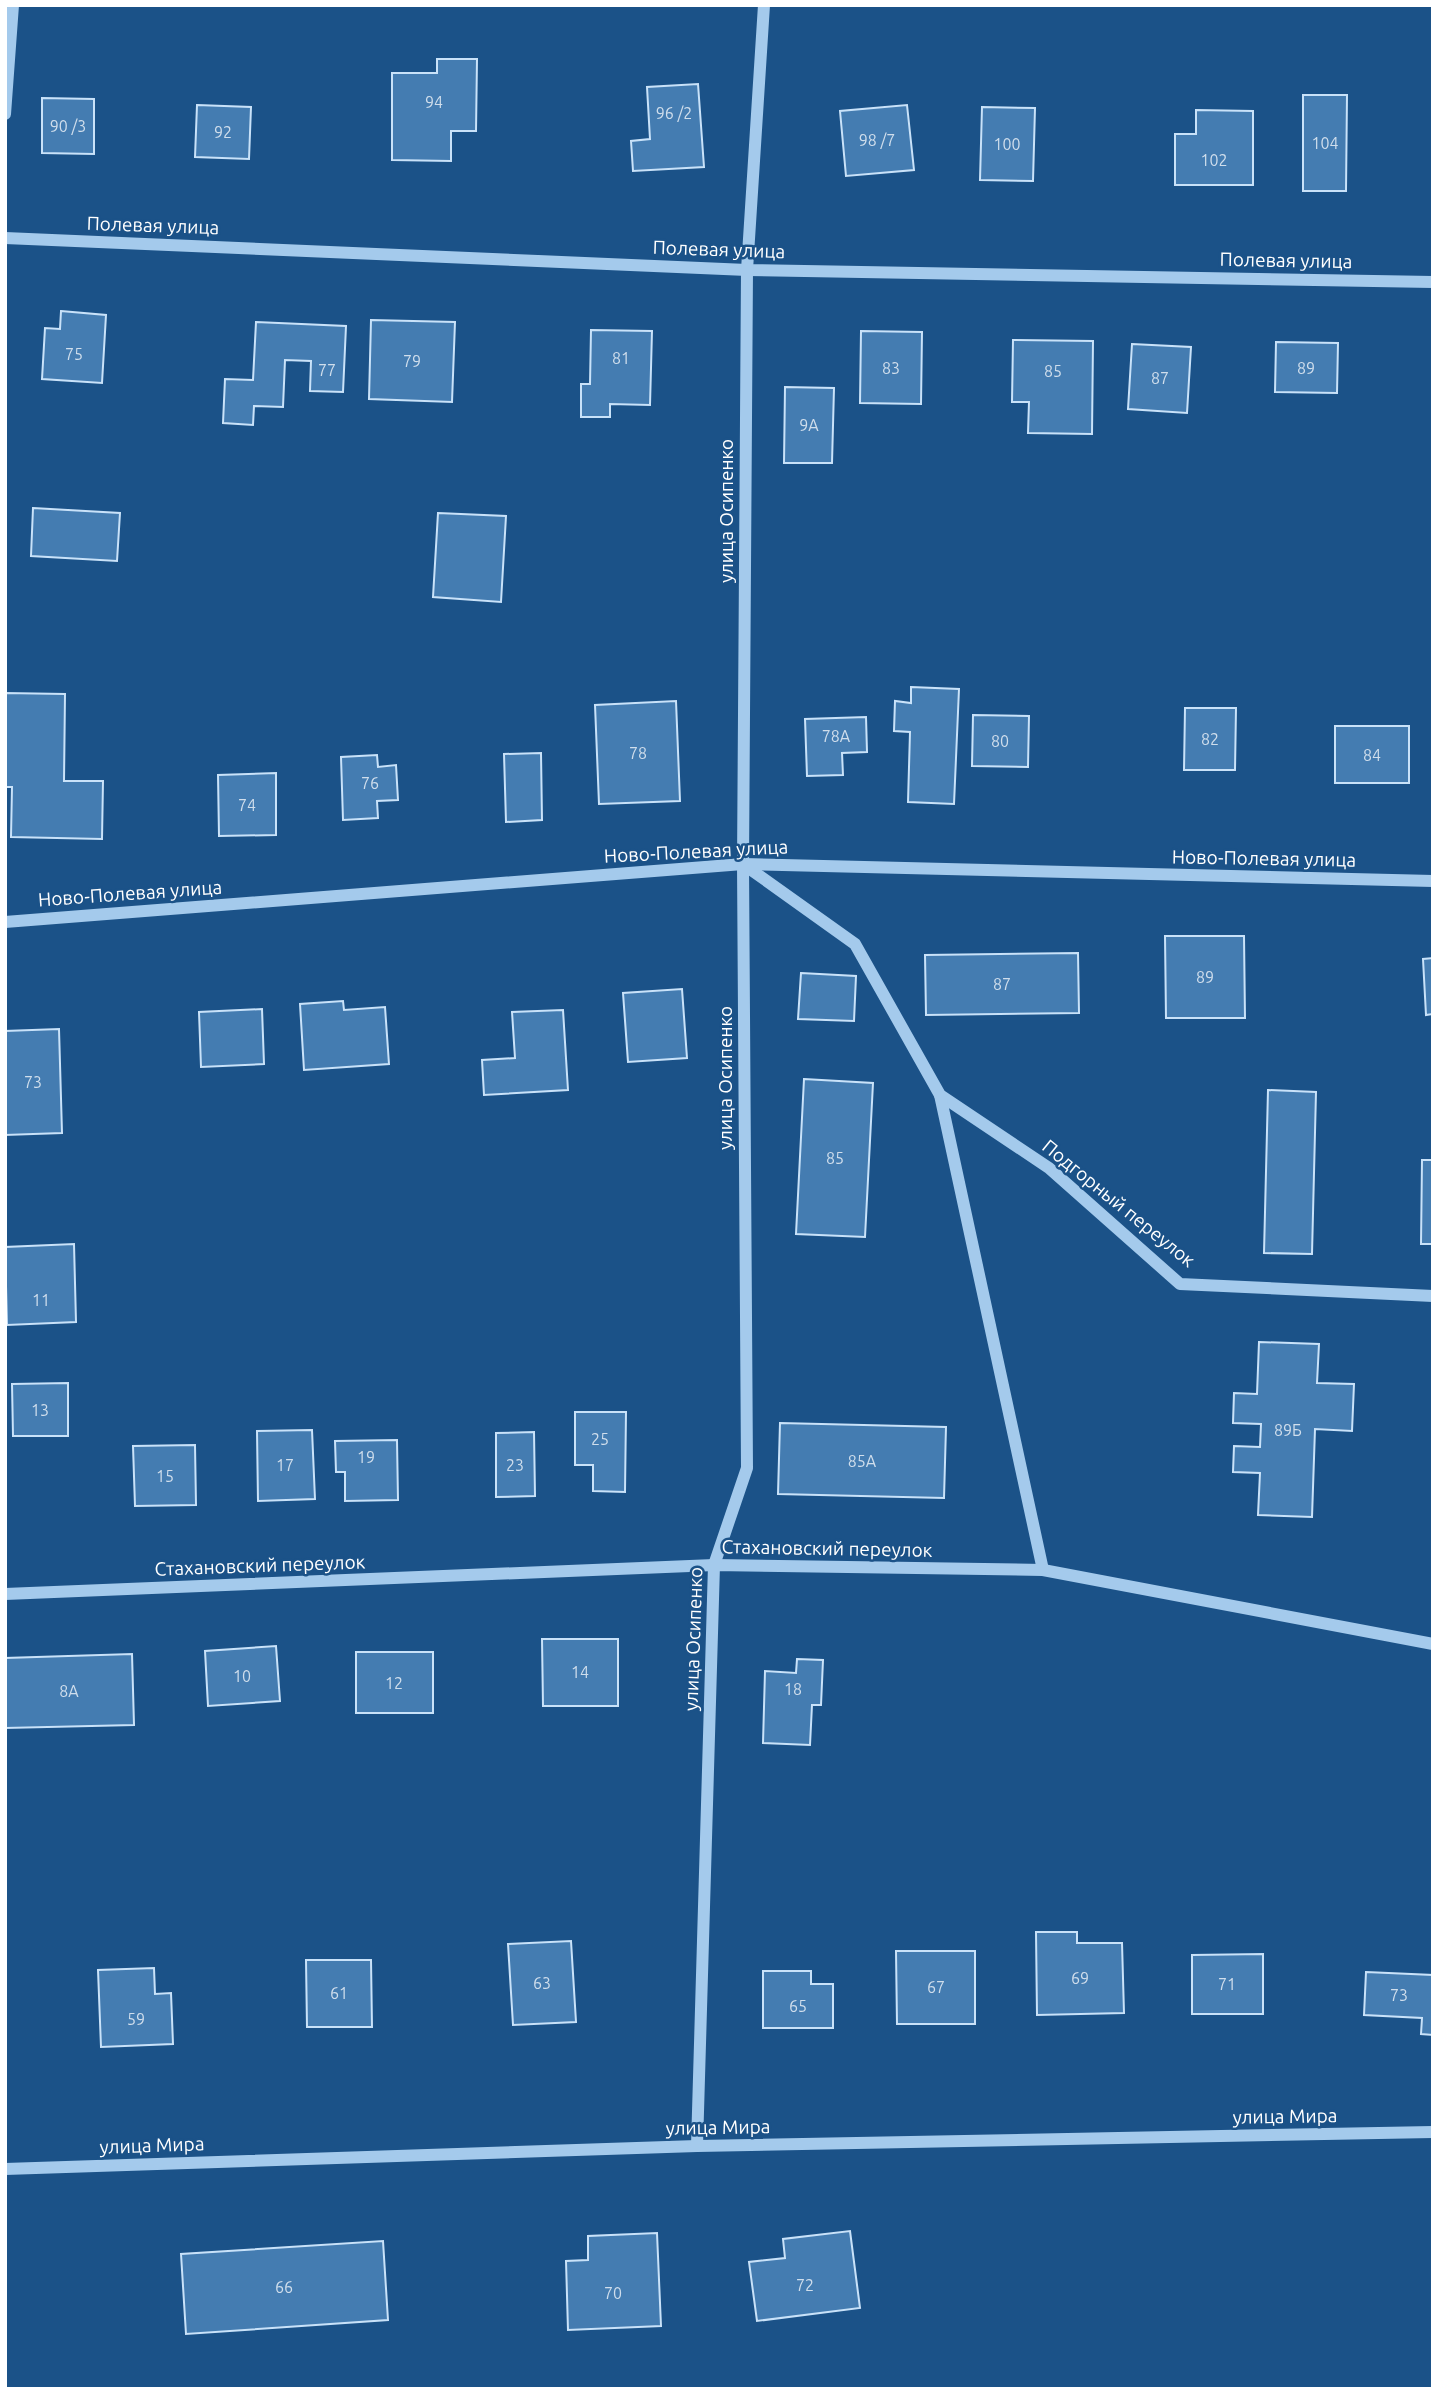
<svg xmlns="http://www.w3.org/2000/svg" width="1438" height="2394" font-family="Ubuntu,sans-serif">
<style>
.building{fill:#447cb1;stroke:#c9e2f9;stroke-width:2}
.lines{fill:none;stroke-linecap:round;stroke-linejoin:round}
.minor{stroke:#a4caec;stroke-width:12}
.labels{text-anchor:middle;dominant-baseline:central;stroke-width:5;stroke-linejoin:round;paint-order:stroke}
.number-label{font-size:16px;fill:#d0deec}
.street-label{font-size:19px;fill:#fff;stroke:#1b5288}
</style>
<rect width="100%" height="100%" fill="#1b5288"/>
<g class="building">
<path d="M 437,59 L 477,59 L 476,131 L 451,131 L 451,161 L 392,160 L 392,73 L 437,73 Z"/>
<path d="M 698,84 L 704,167 L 633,171 L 631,141 L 650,139 L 647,87 Z"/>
<path d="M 1303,95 L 1347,95 L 1346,191 L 1303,191 Z"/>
<path d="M 42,98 L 94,99 L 94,154 L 42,153 Z"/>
<path d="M 197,105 L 251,107 L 249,159 L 195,157 Z"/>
<path d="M 907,105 L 914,170 L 846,176 L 840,111 Z"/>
<path d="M 982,107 L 1035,108 L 1033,181 L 980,180 Z"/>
<path d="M 1196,110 L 1253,111 L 1253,185 L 1175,185 L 1175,134 L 1196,134 Z"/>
<path d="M 61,311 L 106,315 L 102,383 L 42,379 L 45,328 L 60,329 Z"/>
<path d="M 371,320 L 455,322 L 452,402 L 369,399 Z"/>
<path d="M 256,322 L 346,326 L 343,392 L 310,391 L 311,361 L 285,360 L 283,407 L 254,406 L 253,425 L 223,423 L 225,379 L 253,380 Z"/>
<path d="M 591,330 L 652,331 L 650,405 L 610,404 L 610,417 L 581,417 L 581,384 L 590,384 Z"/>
<path d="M 861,331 L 922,332 L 921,404 L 860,403 Z"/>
<path d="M 1013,340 L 1093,341 L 1092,434 L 1028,433 L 1029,402 L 1012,402 Z"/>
<path d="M 1276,342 L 1338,343 L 1337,393 L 1275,392 Z"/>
<path d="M 1132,344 L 1191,347 L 1187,413 L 1128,409 Z"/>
<path d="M 785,387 L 834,388 L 832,463 L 784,463 Z"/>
<path d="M 33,508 L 120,513 L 117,561 L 31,556 Z"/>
<path d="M 438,513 L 506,516 L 501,602 L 433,597 Z"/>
<path d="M 911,687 L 959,689 L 954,804 L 908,802 L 910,732 L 894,731 L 895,701 L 911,703 Z"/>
<path d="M 5,693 L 65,694 L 64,781 L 103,781 L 102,839 L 11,837 L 12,787 L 5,787 Z"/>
<path d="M 676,701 L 680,801 L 599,804 L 595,705 Z"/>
<path d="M 1185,708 L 1236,708 L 1235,770 L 1184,770 Z"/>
<path d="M 973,715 L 1029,716 L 1028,767 L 972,766 Z"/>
<path d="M 866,717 L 867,752 L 842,753 L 843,775 L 807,776 L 805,719 Z"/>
<rect x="1335" y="726" width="74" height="57"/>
<path d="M 541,753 L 542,820 L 506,822 L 504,754 Z"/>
<path d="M 377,755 L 378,767 L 396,765 L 398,800 L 377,801 L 378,818 L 343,820 L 341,757 Z"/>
<path d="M 276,773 L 276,835 L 219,836 L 218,775 Z"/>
<path d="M 1165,936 L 1244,936 L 1245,1018 L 1166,1018 Z"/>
<path d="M 1078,953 L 1079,1013 L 926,1015 L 925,955 Z"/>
<path d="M 1433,958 L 1433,1014 L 1426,1015 L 1423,959 Z"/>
<path d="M 801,973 L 856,976 L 854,1021 L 798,1019 Z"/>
<path d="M 682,989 L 687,1058 L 628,1062 L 623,993 Z"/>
<path d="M 343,1001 L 344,1010 L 385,1007 L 389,1064 L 304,1070 L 300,1004 Z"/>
<path d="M 262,1009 L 264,1064 L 201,1067 L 199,1012 Z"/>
<path d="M 563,1010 L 568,1090 L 484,1095 L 482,1060 L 515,1058 L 512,1012 Z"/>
<path d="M 59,1029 L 62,1133 L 5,1135 L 5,1031 Z"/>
<path d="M 804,1079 L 873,1083 L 865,1237 L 796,1234 Z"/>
<path d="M 1268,1090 L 1316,1092 L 1312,1254 L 1264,1253 Z"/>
<path d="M 1422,1160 L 1433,1160 L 1433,1244 L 1421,1244 Z"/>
<path d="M 74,1244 L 76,1322 L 7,1325 L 5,1247 Z"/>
<path d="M 1259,1342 L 1319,1344 L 1317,1383 L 1354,1384 L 1352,1431 L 1315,1429 L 1312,1517 L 1258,1515 L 1260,1473 L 1233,1472 L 1234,1446 L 1260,1447 L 1261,1424 L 1233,1423 L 1234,1393 L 1257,1394 Z"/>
<path d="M 68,1383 L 68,1436 L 13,1436 L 12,1384 Z"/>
<path d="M 575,1412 L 626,1412 L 625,1492 L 593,1491 L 593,1465 L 575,1465 Z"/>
<path d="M 780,1423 L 946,1427 L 944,1498 L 778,1494 Z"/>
<path d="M 312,1430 L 315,1499 L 258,1501 L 257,1431 Z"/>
<path d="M 534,1432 L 535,1496 L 496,1497 L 496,1433 Z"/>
<path d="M 397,1440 L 398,1500 L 345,1501 L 345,1472 L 336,1472 L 335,1441 Z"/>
<path d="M 195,1445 L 196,1505 L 135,1506 L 133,1446 Z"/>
<path d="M 542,1639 L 618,1639 L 618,1706 L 543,1706 Z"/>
<path d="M 276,1646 L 280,1701 L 208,1706 L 205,1651 Z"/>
<rect x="356" y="1652" width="77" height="61"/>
<path d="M 132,1654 L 134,1725 L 5,1728 L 5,1658 Z"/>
<path d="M 797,1659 L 823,1660 L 821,1705 L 812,1705 L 810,1745 L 763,1743 L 765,1671 L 796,1673 Z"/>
<path d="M 1036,1932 L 1077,1932 L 1077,1943 L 1122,1943 L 1124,2013 L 1037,2015 Z"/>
<path d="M 571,1941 L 576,2022 L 513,2025 L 508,1944 Z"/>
<path d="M 896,1951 L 975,1951 L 975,2024 L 897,2024 Z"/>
<path d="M 1263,1954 L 1263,2014 L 1192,2014 L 1192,1955 Z"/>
<path d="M 306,1960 L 371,1960 L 372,2027 L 307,2027 Z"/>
<path d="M 154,1968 L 155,1994 L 171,1993 L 173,2044 L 101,2047 L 98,1970 Z"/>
<path d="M 763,1971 L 811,1971 L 811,1984 L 833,1984 L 833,2028 L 763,2028 Z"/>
<path d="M 1366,1972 L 1433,1975 L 1433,2035 L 1421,2034 L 1422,2018 L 1364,2015 Z"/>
<path d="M 850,2231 L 860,2308 L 757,2321 L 749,2262 L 785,2258 L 783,2239 Z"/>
<path d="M 657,2233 L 661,2326 L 568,2330 L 566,2261 L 588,2260 L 588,2236 Z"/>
<path d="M 383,2241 L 388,2320 L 186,2334 L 181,2254 Z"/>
</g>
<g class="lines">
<g class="minor">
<path d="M 5,114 L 13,5"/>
<path d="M 5,238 L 747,270 L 1433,282"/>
<path d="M 743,864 L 855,944 L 940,1095 L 1049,1168 L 1180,1284 L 1433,1296"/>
<path d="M 5,922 L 743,864 L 1433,881"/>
<path d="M 940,1095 L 1043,1570"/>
<path d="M 5,1594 L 714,1565 L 1043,1570 L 1433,1644"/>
<path d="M 697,2146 L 714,1565 L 747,1468 L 743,864 L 747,270 L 764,5"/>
<path d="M 5,2169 L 697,2146 L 1433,2132"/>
</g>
</g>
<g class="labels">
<g class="number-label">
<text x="434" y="102">94</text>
<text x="674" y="113">96 /2</text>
<text x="68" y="126">90 /3</text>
<text x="223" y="132">92</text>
<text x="877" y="140">98 /7</text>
<text x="1325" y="143">104</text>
<text x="1007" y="144">100</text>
<text x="1214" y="160">102</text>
<text x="74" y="354">75</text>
<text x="621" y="358">81</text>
<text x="412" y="361">79</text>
<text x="891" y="368">83</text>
<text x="1306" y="368">89</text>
<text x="327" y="370">77</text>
<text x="1053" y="371">85</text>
<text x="1160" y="378">87</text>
<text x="809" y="425">9А</text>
<text x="836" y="736">78А</text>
<text x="1210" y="739">82</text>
<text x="1000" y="741">80</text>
<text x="638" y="753">78</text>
<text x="1372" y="755">84</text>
<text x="370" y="783">76</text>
<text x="247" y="805">74</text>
<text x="1205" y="977">89</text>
<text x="1002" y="984">87</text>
<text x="33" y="1082">73</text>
<text x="835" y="1158">85</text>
<text x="41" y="1300">11</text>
<text x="40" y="1410">13</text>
<text x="1288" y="1430">89Б</text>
<text x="600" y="1439">25</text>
<text x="366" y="1457">19</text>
<text x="862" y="1461">85А</text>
<text x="285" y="1465">17</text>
<text x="515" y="1465">23</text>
<text x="165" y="1476">15</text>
<text x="580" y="1672">14</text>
<text x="242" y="1676">10</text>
<text x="394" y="1683">12</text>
<text x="793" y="1689">18</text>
<text x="69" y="1691">8А</text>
<text x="1080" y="1978">69</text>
<text x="542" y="1983">63</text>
<text x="1227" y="1984">71</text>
<text x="936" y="1987">67</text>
<text x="339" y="1993">61</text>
<text x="1399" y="1995">73</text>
<text x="798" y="2006">65</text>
<text x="136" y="2019">59</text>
<text x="805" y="2285">72</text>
<text x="284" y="2287">66</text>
<text x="613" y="2293">70</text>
</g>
<g class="street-label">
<text transform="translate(153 225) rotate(2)">Полевая улица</text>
<text transform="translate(719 249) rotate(2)">Полевая улица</text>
<text transform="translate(1286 260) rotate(1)">Полевая улица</text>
<text transform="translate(726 511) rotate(-90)">улица Осипенко</text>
<text transform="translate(696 851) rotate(-3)">Ново-Полевая улица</text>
<text transform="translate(1264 858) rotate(1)">Ново-Полевая улица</text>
<text transform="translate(130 893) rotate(-4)">Ново-Полевая улица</text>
<text transform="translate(725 1078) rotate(-90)">улица Осипенко</text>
<text transform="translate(1119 1203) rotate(39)">Подгорный переулок</text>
<text transform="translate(827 1548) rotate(1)">Стахановский переулок</text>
<text transform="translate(260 1565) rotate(-2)">Стахановский переулок</text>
<text transform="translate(693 1639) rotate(-88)">улица Осипенко</text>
<text transform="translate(1285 2116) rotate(-1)">улица Мира</text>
<text transform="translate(718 2127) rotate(-1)">улица Мира</text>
<text transform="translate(152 2145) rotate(-2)">улица Мира</text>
</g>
</g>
<rect width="1438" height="2394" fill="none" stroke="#ffffff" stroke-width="14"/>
</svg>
